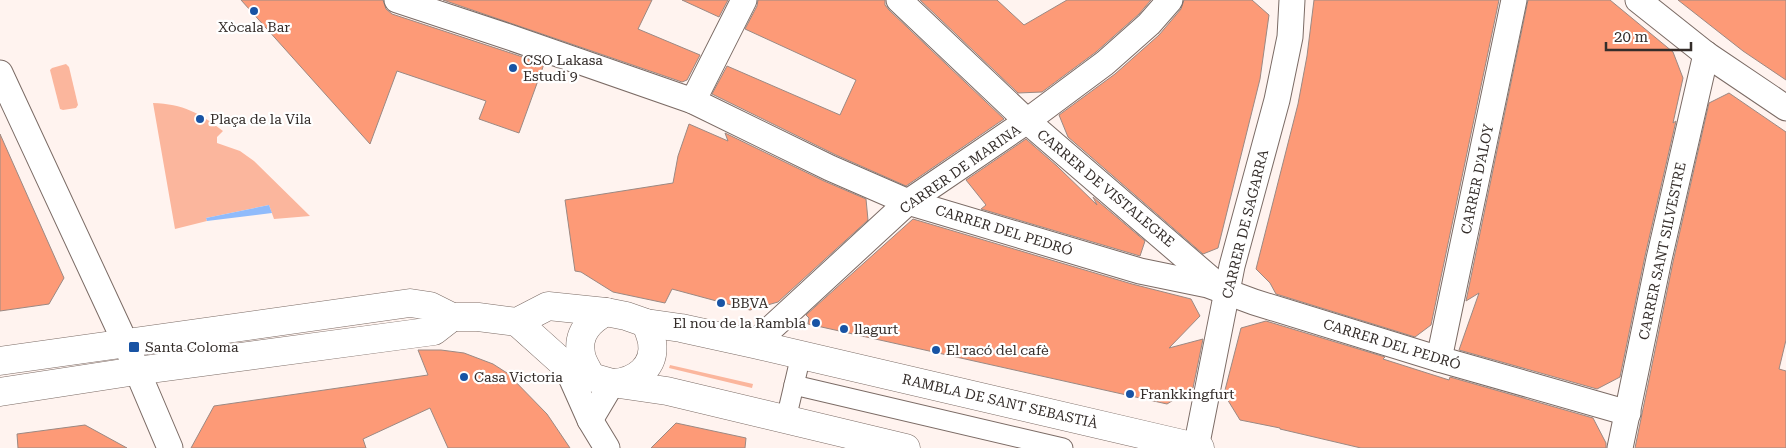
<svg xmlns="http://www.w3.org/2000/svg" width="1786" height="448" font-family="'Roboto Serif',serif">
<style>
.green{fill:#fbb69d}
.water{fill:#90bbfb}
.building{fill:#fd9a77;stroke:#9b8983}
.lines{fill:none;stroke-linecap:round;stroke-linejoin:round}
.pedestrian-casing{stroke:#7b6b65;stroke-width:21}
.minor-casing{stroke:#7b6b65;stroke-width:27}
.tertiary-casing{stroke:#7b6b65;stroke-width:29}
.pedestrian{stroke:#fff;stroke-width:19}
.minor{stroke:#fff;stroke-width:25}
.tertiary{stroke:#fff;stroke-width:28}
.poi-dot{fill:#1853a4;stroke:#fff;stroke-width:2}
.labels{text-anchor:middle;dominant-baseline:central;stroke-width:4.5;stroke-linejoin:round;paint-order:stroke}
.poi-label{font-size:14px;fill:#342d2a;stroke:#fff;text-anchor:start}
.street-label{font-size:14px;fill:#342d2a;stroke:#fff}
</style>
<rect width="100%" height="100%" fill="#fff3ef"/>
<g class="green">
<path d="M 66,64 L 69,67 L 78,105 L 76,108 L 63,110 L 60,109 L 50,70 L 52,68 Z"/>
<path d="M 153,103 C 183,104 200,113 223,131 L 217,137 L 217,143 L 240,151 L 254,161 L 310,216 L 274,219 L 269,205 L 206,218 L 207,221 L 175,229 Z"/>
<path d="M 670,365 L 753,384 L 752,388 L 669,368 Z"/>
</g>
<path class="water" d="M 269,205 L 272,213 L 207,221 L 206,218 Z"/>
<g class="building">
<path d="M 241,0 L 383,0 L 386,9 L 392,14 L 544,64 L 519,133 L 479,119 L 486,101 L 397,71 L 370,144 Z"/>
<path d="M 443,0 L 652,0 L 638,29 L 700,55 L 687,80 L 682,82 Z"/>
<path d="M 682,0 L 728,0 L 719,17 Z"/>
<path d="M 758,0 L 885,0 L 885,5 L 889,10 L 1004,119 L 906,186 L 836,155 L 712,94 L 727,66 L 840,115 L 856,80 L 745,29 L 757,6 Z"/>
<path d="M 920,0 L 997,0 L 1024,25 L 1067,0 L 1151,0 L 1139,14 L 1096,52 L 1042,92 L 1018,93 Z"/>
<path d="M 1184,0 L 1252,0 L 1269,15 L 1260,79 L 1218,248 L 1203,254 L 1068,137 L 1059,115 L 1115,74 L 1159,35 L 1181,9 Z"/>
<path d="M 1314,0 L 1499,0 L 1431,325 L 1415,337 L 1276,294 L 1270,283 L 1256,269 L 1298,104 L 1307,56 Z"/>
<path d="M 1528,0 L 1610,0 L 1673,52 L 1683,78 L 1673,123 L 1676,121 L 1645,256 L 1620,377 L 1597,389 L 1459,350 L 1479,293 L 1466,301 Z"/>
<path d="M 1678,0 L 1786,0 L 1786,80 L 1743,51 Z"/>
<path d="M 1729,93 L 1786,132 L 1786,340 L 1779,369 L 1786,371 L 1786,448 L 1635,448 L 1673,262 L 1709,103 Z"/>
<path d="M 689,124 L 728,141 L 725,133 L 824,181 L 866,199 L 868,220 L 778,302 L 750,310 L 672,289 L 665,303 L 613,292 L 581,272 L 575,271 L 565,200 L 673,183 L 678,156 Z"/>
<path d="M 0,134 L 64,278 L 49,304 L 0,311 Z"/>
<path d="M 1026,139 L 1057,166 L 1097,205 L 1093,197 L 1145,241 L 1140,256 L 981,209 L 986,205 L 966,180 Z"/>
<path d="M 913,219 L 1132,284 L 1191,299 L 1200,316 L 1169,348 L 1203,339 L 1193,388 L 1167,404 L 808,324 L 809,318 L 806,315 Z"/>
<path d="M 1266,321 L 1385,357 L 1383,359 L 1449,380 L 1450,377 L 1593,418 L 1606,443 L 1606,448 L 1361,448 L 1280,429 L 1280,428 L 1240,420 L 1224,394 L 1241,328 Z"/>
<path d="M 418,350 L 441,350 L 464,353 L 493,364 L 507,373 L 547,414 L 570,448 L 448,448 L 430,408 L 363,439 L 366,448 L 191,448 L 214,406 L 428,375 Z"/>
<path d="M 676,423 L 746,438 L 745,448 L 651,448 Z"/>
<path d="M 85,425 L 127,448 L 18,448 L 17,434 Z"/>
</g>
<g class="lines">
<defs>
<g id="pedestrian">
<path d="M 801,355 L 794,385 L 1063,448"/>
<path d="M 786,419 L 794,385"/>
</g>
<g id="minor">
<path d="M 397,0 L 512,38 L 693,101 L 830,168 L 908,202 L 1140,271 L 1208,285 L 1254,302 L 1439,359 L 1628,413"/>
<path d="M 899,0 L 1027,121 L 1220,287"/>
<path d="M 1638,0 L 1706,54 L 1786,108"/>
<path d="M 0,73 L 125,342 L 170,448"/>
<path d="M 693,101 L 744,0"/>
<path d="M 754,344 L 908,202 L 1027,121 L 1105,63 L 1149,24 L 1170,0"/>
<path d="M 1439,359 L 1514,0"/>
<path d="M 566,366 L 590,420 L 607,448"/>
<path d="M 590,420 L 612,383"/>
<path d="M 1196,448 L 1232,266 L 1277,100 L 1290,37 L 1292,0"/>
<path d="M 1620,448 L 1659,259 L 1706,54"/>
</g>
<g id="tertiary">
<path d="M 517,322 L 566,366 L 591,377 L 612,383 L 667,391 L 906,448"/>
<path d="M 0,361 L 410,303 L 430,306 L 452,317 L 478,317 L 517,322 L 548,306 L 606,312 L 626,316 L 646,323 L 681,328 L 754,344 L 1200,448"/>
<path d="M 591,377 C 588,370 582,362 581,354 C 577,334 589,321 606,312"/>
<path d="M 613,383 C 635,382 656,367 652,342 C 651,336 648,329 646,323"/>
<path d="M 0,392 L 136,371 L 434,331 L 452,317"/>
</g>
</defs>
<use href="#pedestrian" class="pedestrian-casing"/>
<use href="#minor" class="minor-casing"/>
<use href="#tertiary" class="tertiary-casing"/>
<use href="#pedestrian" class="pedestrian"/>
<use href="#minor" class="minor"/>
<use href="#tertiary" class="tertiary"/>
</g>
<g class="poi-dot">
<circle cx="254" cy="11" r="5"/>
<circle cx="513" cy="68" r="5"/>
<circle cx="200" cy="119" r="5"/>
<circle cx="721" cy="303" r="5"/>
<circle cx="816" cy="323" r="5"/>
<circle cx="844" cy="329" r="5"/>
<rect x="128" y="341" width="12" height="12" rx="2.5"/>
<circle cx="936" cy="350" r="5"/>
<circle cx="464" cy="377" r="5"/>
<circle cx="1130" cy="394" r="5"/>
</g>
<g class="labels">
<g class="poi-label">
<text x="254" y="27" text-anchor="middle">Xòcala Bar</text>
<text x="523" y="60">CSO Lakasa<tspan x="523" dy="16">Estudi 9</tspan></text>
<text x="210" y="119">Plaça de la Vila</text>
<text x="731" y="303">BBVA</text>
<text x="806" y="323" text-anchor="end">El nou de la Rambla</text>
<text x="854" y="329">llagurt</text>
<text x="145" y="347">Santa Coloma</text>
<text x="946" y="350">El racó del cafè</text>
<text x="474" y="377">Casa Victoria</text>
<text x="1140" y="394">Frankkingfurt</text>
</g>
<g class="street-label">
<text transform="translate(960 169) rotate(-35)">CARRER DE MARINA</text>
<text transform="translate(1477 179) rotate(-78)">CARRER D'ALOY</text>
<text transform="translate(1106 188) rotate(40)">CARRER DE VISTALEGRE</text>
<text transform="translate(1245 224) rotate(-76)">CARRER DE SAGARRA</text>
<text transform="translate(1004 230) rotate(17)">CARRER DEL PEDRÓ</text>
<text transform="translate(1662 251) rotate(-78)">CARRER SANT SILVESTRE</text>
<text transform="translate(1392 344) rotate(17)">CARRER DEL PEDRÓ</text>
<text transform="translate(1000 401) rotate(13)">RAMBLA DE SANT SEBASTIÀ</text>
</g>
</g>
<path d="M1606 42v8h85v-8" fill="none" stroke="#342d2a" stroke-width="2.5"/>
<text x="1614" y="42" font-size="15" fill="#342d2a" stroke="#ffffff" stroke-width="4" paint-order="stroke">20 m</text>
</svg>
